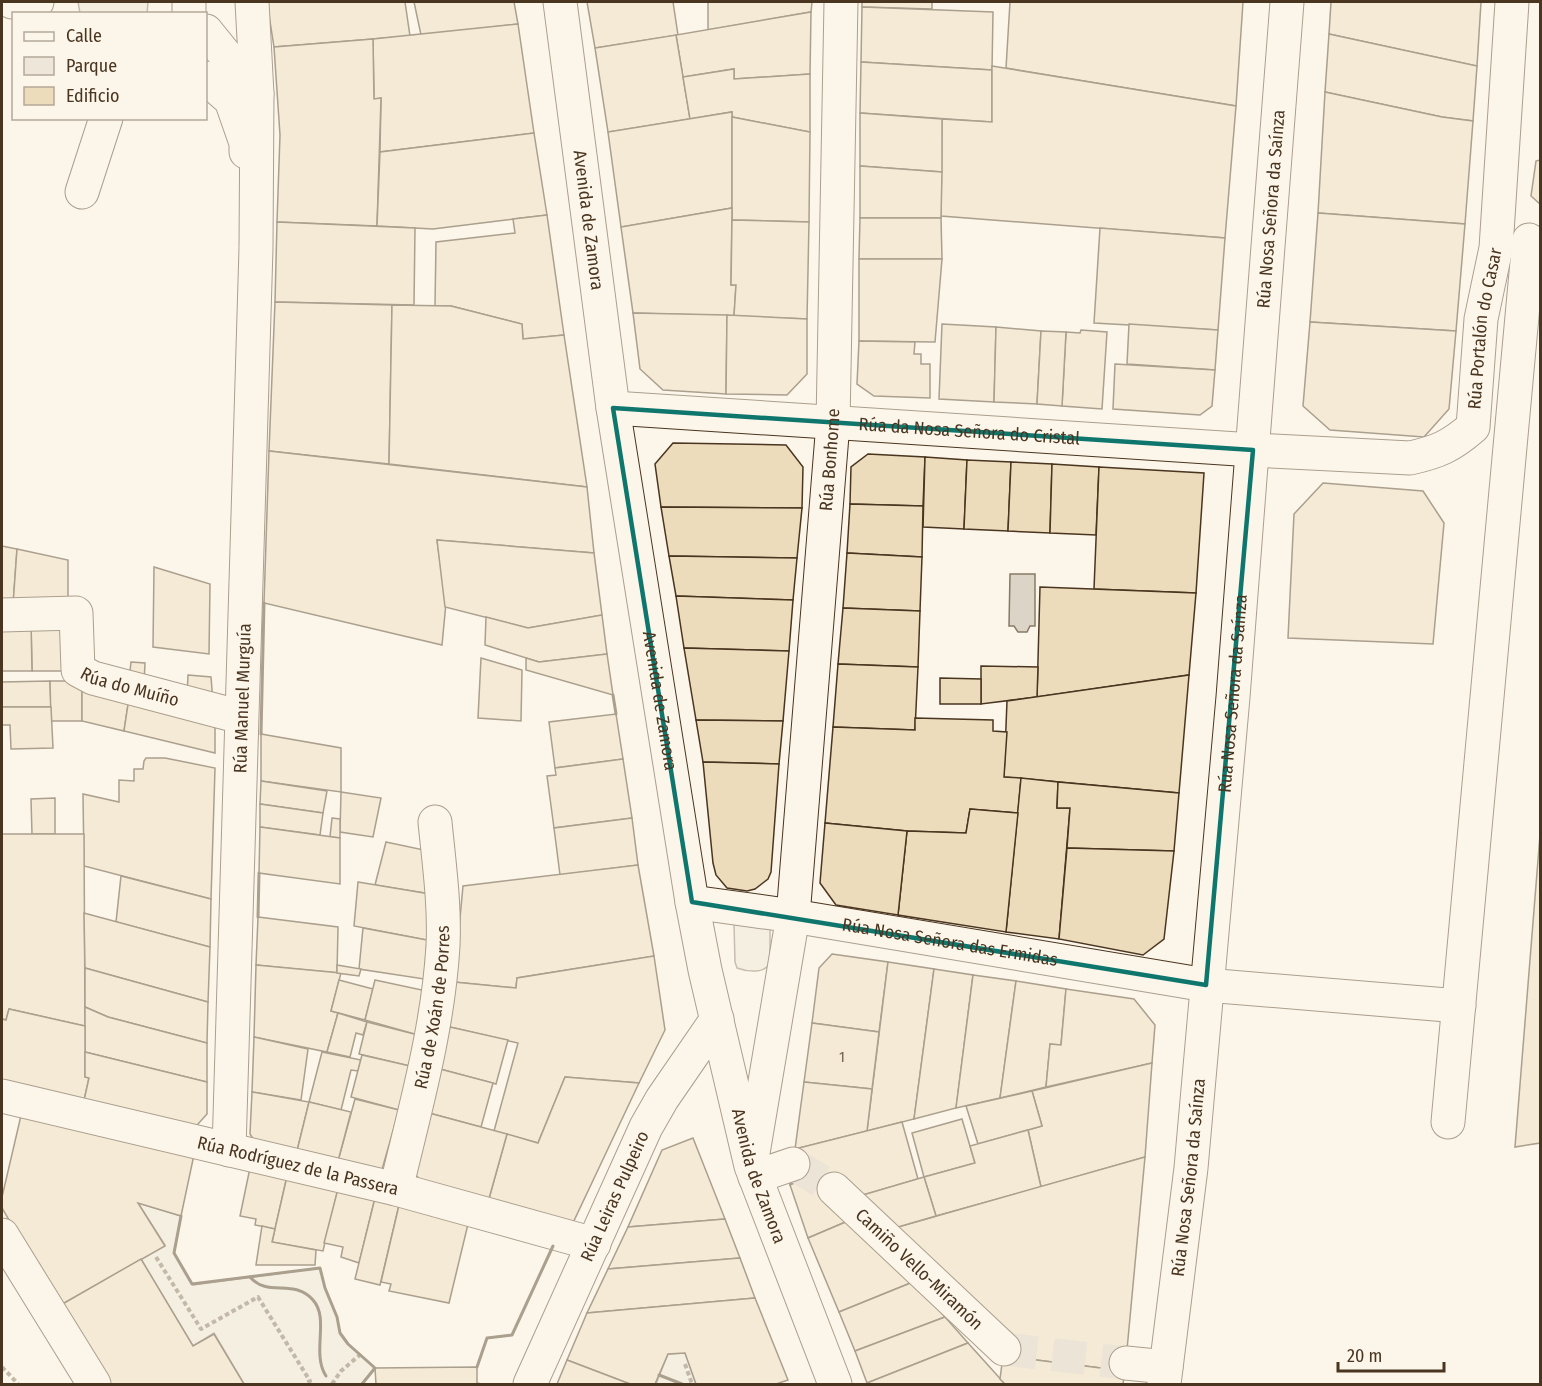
<svg xmlns="http://www.w3.org/2000/svg" width="1542" height="1386" font-family="'Fira Sans Condensed',sans-serif">
<style>
.green{fill:#ede6d9;stroke:#887966;stroke-width:1.5}
.water{fill:#dcd4c6;stroke:#887966;stroke-width:1.5}
.building{fill:#ecdcbc;stroke:#4a3520;stroke-width:1.5}
.lines{fill:none;stroke-linecap:round;stroke-linejoin:round}
.minor-tunnel{stroke:#d8cfc1;stroke-width:33;stroke-dasharray:33 16;stroke-linecap:butt}
.minor-casing{stroke:#4a3520;stroke-width:35}
.path{stroke:#7f6f5c;stroke-width:4;stroke-dasharray:4.5 3;stroke-linecap:butt}
.minor{stroke:#fbf6e9;stroke-width:33}
.wall{stroke:#4a3520;stroke-width:3}
.marked{fill:none;stroke:#0f766e;stroke-width:4.5;stroke-linejoin:round}
.labels{text-anchor:middle;dominant-baseline:central;stroke-width:4.5;stroke-linejoin:round;paint-order:stroke}
.number-label{font-size:15px;fill:#725f47}
.street-label{font-size:18px;fill:#4a3520;stroke:#fbf6e9}
</style>
<rect width="100%" height="100%" fill="#fbf6e9"/>
<g class="green">
<path d="M 78,2 L 148,2 L 147,14 L 80,13 Z"/>
<path d="M 770,922 L 770,962 C 766,974 748,972 737,968 L 735,962 L 734,924 Z"/>
<path d="M 138,1203 L 181,1216 L 174,1253 L 193,1285 L 320,1268 L 325,1288 L 337,1317 L 340,1333 L 348,1344 L 375,1368 L 362,1384 L 244,1384 L 214,1333 L 193,1346 L 141,1259 L 165,1245 Z"/>
<path d="M 685,1353 L 696,1384 L 656,1384 L 668,1354 Z"/>
</g>
<path class="water" d="M 1010,574 L 1035,574 L 1035,626 L 1030,626 L 1027,632 L 1018,632 L 1014,626 L 1009,626 Z"/>
<g class="building">
<path d="M 267,2 L 405,2 L 410,36 L 274,47 Z"/>
<path d="M 414,2 L 514,2 L 518,24 L 421,35 Z"/>
<path d="M 587,2 L 673,2 L 678,35 L 595,48 Z"/>
<path d="M 708,2 L 812,2 L 811,12 L 708,30 Z"/>
<path d="M 862,2 L 932,2 L 932,9 L 862,7 Z"/>
<path d="M 1010,2 L 1243,2 L 1236,106 L 1006,68 Z"/>
<path d="M 1331,2 L 1481,2 L 1477,66 L 1329,34 Z"/>
<path d="M 862,7 L 993,12 L 992,70 L 861,62 Z"/>
<path d="M 811,12 L 810,74 L 734,79 L 734,69 L 683,77 L 676,35 Z"/>
<path d="M 518,24 L 534,133 L 380,152 L 381,98 L 374,99 L 373,39 Z"/>
<path d="M 1329,34 L 1477,66 L 1473,121 L 1442,117 L 1325,92 Z"/>
<path d="M 676,35 L 690,119 L 608,132 L 595,48 Z"/>
<path d="M 373,39 L 374,99 L 381,98 L 377,226 L 277,222 L 280,135 L 274,47 Z"/>
<path d="M 861,62 L 992,70 L 992,122 L 860,113 Z"/>
<path d="M 992,66 L 1236,106 L 1225,238 L 941,216 L 942,119 L 992,122 Z"/>
<path d="M 734,69 L 734,79 L 810,74 L 810,132 L 732,117 L 732,112 L 690,119 L 683,77 Z"/>
<path d="M 1325,92 L 1442,117 L 1473,121 L 1465,224 L 1318,213 Z"/>
<path d="M 732,112 L 732,208 L 621,227 L 608,132 Z"/>
<path d="M 860,113 L 942,119 L 942,172 L 860,166 Z"/>
<path d="M 732,117 L 810,132 L 809,222 L 732,220 Z"/>
<path d="M 534,133 L 547,215 L 433,229 L 377,226 L 380,152 Z"/>
<path d="M 1540,160 L 1540,204 L 1531,196 L 1536,161 Z"/>
<path d="M 860,166 L 942,172 L 941,218 L 860,218 Z"/>
<path d="M 732,208 L 731,285 L 736,285 L 734,316 L 633,313 L 621,227 Z"/>
<path d="M 1318,213 L 1465,224 L 1456,331 L 1310,322 Z"/>
<path d="M 547,215 L 564,335 L 523,339 L 522,324 L 451,306 L 435,306 L 436,242 L 515,233 L 513,219 Z"/>
<path d="M 860,218 L 941,218 L 942,259 L 859,259 Z"/>
<path d="M 732,220 L 809,222 L 807,319 L 734,316 L 736,285 L 731,285 Z"/>
<path d="M 277,222 L 415,228 L 414,305 L 275,302 Z"/>
<path d="M 1100,228 L 1225,238 L 1218,330 L 1094,323 Z"/>
<path d="M 859,259 L 942,259 L 935,342 L 859,341 Z"/>
<path d="M 275,302 L 392,305 L 389,464 L 269,451 Z"/>
<path d="M 392,305 L 451,306 L 522,324 L 523,339 L 564,335 L 587,487 L 389,464 Z"/>
<path d="M 633,313 L 727,315 L 726,394 L 663,390 L 640,369 Z"/>
<path d="M 727,315 L 807,319 L 807,374 L 787,395 L 726,394 Z"/>
<path d="M 1310,322 L 1456,331 L 1449,409 L 1424,437 L 1330,430 L 1303,406 Z"/>
<path d="M 942,324 L 996,327 L 994,402 L 939,399 Z"/>
<path d="M 1129,324 L 1218,330 L 1215,370 L 1127,364 Z"/>
<path d="M 996,327 L 1041,331 L 1037,404 L 994,402 Z"/>
<path d="M 1081,330 L 1107,332 L 1102,409 L 1062,406 L 1066,332 L 1080,333 Z"/>
<path d="M 1041,331 L 1066,332 L 1062,406 L 1037,404 Z"/>
<path d="M 859,341 L 915,342 L 914,354 L 921,354 L 921,364 L 930,364 L 930,398 L 874,396 L 857,384 Z"/>
<path d="M 1115,364 L 1215,370 L 1212,406 L 1200,415 L 1113,409 Z"/>
<path d="M 673,443 L 786,445 L 803,467 L 802,508 L 661,507 L 655,464 Z"/>
<path d="M 269,451 L 587,487 L 594,553 L 437,540 L 446,603 L 442,645 L 264,603 Z"/>
<path d="M 868,454 L 925,457 L 923,506 L 850,504 L 851,467 Z"/>
<path d="M 925,457 L 967,460 L 964,529 L 923,527 Z"/>
<path d="M 967,460 L 1011,462 L 1008,531 L 964,529 Z"/>
<path d="M 1011,462 L 1052,464 L 1050,533 L 1008,531 Z"/>
<path d="M 1052,464 L 1099,467 L 1096,535 L 1050,533 Z"/>
<path d="M 1099,467 L 1204,473 L 1196,593 L 1094,589 Z"/>
<path d="M 1323,483 L 1423,491 L 1444,523 L 1433,644 L 1288,638 L 1294,514 Z"/>
<path d="M 850,504 L 923,506 L 922,557 L 847,553 Z"/>
<path d="M 661,507 L 802,508 L 797,558 L 669,556 Z"/>
<path d="M 437,540 L 594,553 L 602,615 L 528,628 L 445,607 Z"/>
<path d="M 2,546 L 17,549 L 13,605 L 2,605 Z"/>
<path d="M 17,549 L 68,560 L 68,605 L 13,605 Z"/>
<path d="M 847,553 L 922,557 L 920,611 L 843,608 Z"/>
<path d="M 669,556 L 797,558 L 793,600 L 676,596 Z"/>
<path d="M 154,567 L 210,584 L 209,654 L 153,647 Z"/>
<path d="M 1040,587 L 1196,593 L 1189,675 L 1037,697 Z"/>
<path d="M 676,596 L 793,600 L 789,651 L 684,648 Z"/>
<path d="M 843,608 L 920,611 L 918,667 L 838,664 Z"/>
<path d="M 602,615 L 607,654 L 539,662 L 485,645 L 486,617 L 528,628 Z"/>
<path d="M 31,621 L 68,621 L 63,671 L 32,671 Z"/>
<path d="M 31,621 L 32,671 L 2,671 L 2,622 Z"/>
<path d="M 684,648 L 789,651 L 783,721 L 696,720 Z"/>
<path d="M 607,654 L 613,695 L 526,670 L 526,658 L 539,662 Z"/>
<path d="M 481,658 L 522,670 L 521,721 L 478,718 Z"/>
<path d="M 131,662 L 145,663 L 144,684 L 129,680 Z"/>
<path d="M 838,664 L 918,667 L 915,730 L 833,727 Z"/>
<path d="M 981,666 L 1038,667 L 1037,697 L 981,704 Z"/>
<path d="M 188,675 L 211,677 L 213,702 L 187,697 Z"/>
<path d="M 1189,675 L 1179,793 L 1004,777 L 1007,701 Z"/>
<path d="M 940,678 L 981,679 L 981,704 L 940,704 Z"/>
<path d="M 50,681 L 51,707 L 2,707 L 2,682 Z"/>
<path d="M 50,681 L 82,681 L 82,721 L 51,721 Z"/>
<path d="M 82,686 L 129,698 L 124,731 L 82,721 Z"/>
<path d="M 129,698 L 215,719 L 215,753 L 124,731 Z"/>
<path d="M 2,707 L 51,707 L 53,748 L 11,749 L 10,725 L 2,725 Z"/>
<path d="M 616,714 L 623,759 L 555,768 L 549,722 Z"/>
<path d="M 915,718 L 993,720 L 993,731 L 1007,732 L 1004,777 L 1021,778 L 1018,813 L 970,809 L 966,833 L 907,831 L 825,823 L 833,727 L 915,730 Z"/>
<path d="M 696,720 L 783,721 L 779,764 L 703,762 Z"/>
<path d="M 261,734 L 341,748 L 341,792 L 261,781 Z"/>
<path d="M 146,758 L 165,758 L 215,768 L 211,899 L 84,866 L 83,794 L 119,802 L 119,780 L 134,781 L 134,769 L 143,769 L 144,761 Z"/>
<path d="M 623,759 L 632,818 L 554,828 L 547,776 L 556,775 L 555,768 Z"/>
<path d="M 703,762 L 779,764 L 771,872 L 768,879 L 755,889 L 747,891 L 727,888 L 716,875 L 713,863 Z"/>
<path d="M 1021,778 L 1058,782 L 1057,808 L 1070,808 L 1059,939 L 1006,932 Z"/>
<path d="M 261,781 L 327,791 L 323,813 L 260,804 Z"/>
<path d="M 1058,782 L 1179,793 L 1174,851 L 1067,848 L 1070,808 L 1057,808 Z"/>
<path d="M 341,792 L 381,798 L 373,837 L 340,832 Z"/>
<path d="M 55,798 L 55,834 L 32,834 L 31,799 Z"/>
<path d="M 260,804 L 323,813 L 320,835 L 260,827 Z"/>
<path d="M 970,809 L 1018,813 L 1006,932 L 898,915 L 907,831 L 966,833 Z"/>
<path d="M 332,818 L 340,819 L 340,838 L 330,837 Z"/>
<path d="M 632,818 L 638,865 L 560,875 L 554,828 Z"/>
<path d="M 825,823 L 907,831 L 898,915 L 836,905 L 820,883 Z"/>
<path d="M 260,827 L 340,838 L 340,884 L 259,873 Z"/>
<path d="M 2,834 L 84,834 L 85,1026 L 9,1009 L 6,1020 L 2,1019 Z"/>
<path d="M 1540,835 L 1540,1143 L 1515,1147 Z"/>
<path d="M 386,842 L 424,850 L 430,894 L 375,885 Z"/>
<path d="M 1067,848 L 1174,851 L 1164,939 L 1143,955 L 1059,939 Z"/>
<path d="M 638,865 L 654,956 L 517,978 L 516,988 L 454,982 L 463,886 Z"/>
<path d="M 121,876 L 211,899 L 210,947 L 116,922 Z"/>
<path d="M 358,882 L 430,894 L 427,940 L 354,926 Z"/>
<path d="M 84,913 L 210,947 L 208,1002 L 85,968 Z"/>
<path d="M 258,917 L 338,927 L 337,973 L 256,965 Z"/>
<path d="M 363,928 L 427,940 L 424,979 L 359,969 Z"/>
<path d="M 832,954 L 888,962 L 879,1032 L 812,1023 L 819,968 Z"/>
<path d="M 654,956 L 665,1030 L 639,1083 L 565,1077 L 538,1143 L 494,1131 L 518,1043 L 450,1027 L 454,982 L 516,988 L 517,978 Z"/>
<path d="M 888,962 L 934,969 L 914,1119 L 867,1131 Z"/>
<path d="M 256,965 L 341,973 L 331,1011 L 338,1013 L 327,1052 L 254,1037 Z"/>
<path d="M 337,965 L 361,969 L 359,976 L 337,973 Z"/>
<path d="M 85,968 L 208,1002 L 207,1043 L 108,1017 L 85,1007 Z"/>
<path d="M 934,969 L 973,975 L 956,1108 L 914,1119 Z"/>
<path d="M 973,975 L 1016,981 L 1000,1098 L 956,1108 Z"/>
<path d="M 339,980 L 373,989 L 365,1020 L 331,1011 Z"/>
<path d="M 375,980 L 422,990 L 418,1035 L 365,1020 Z"/>
<path d="M 1016,981 L 1066,989 L 1061,1045 L 1050,1044 L 1046,1087 L 1000,1098 Z"/>
<path d="M 1066,989 L 1134,999 L 1155,1025 L 1152,1063 L 1046,1087 L 1050,1044 L 1061,1045 Z"/>
<path d="M 85,1007 L 108,1017 L 207,1043 L 207,1082 L 85,1052 Z"/>
<path d="M 9,1009 L 85,1026 L 85,1077 L 89,1078 L 83,1105 L 2,1085 L 2,1019 L 6,1020 Z"/>
<path d="M 338,1013 L 367,1022 L 363,1035 L 356,1033 L 350,1057 L 327,1052 Z"/>
<path d="M 367,1022 L 418,1035 L 410,1066 L 359,1054 Z"/>
<path d="M 812,1023 L 879,1032 L 872,1089 L 804,1082 Z"/>
<path d="M 450,1027 L 508,1040 L 496,1084 L 440,1069 Z"/>
<path d="M 254,1037 L 308,1049 L 301,1100 L 252,1092 Z"/>
<path d="M 85,1052 L 207,1082 L 207,1114 L 190,1133 L 83,1105 L 89,1078 L 85,1077 Z"/>
<path d="M 322,1052 L 361,1060 L 358,1071 L 351,1070 L 341,1110 L 309,1102 Z"/>
<path d="M 362,1055 L 410,1066 L 399,1110 L 351,1097 Z"/>
<path d="M 1152,1063 L 1145,1157 L 1041,1187 L 1028,1130 L 1042,1126 L 1032,1091 Z"/>
<path d="M 440,1069 L 493,1083 L 481,1127 L 429,1113 Z"/>
<path d="M 565,1077 L 639,1083 L 571,1227 L 488,1202 L 507,1134 L 538,1143 Z"/>
<path d="M 804,1082 L 872,1089 L 867,1131 L 795,1149 Z"/>
<path d="M 1032,1091 L 1042,1126 L 978,1144 L 966,1106 Z"/>
<path d="M 252,1092 L 309,1102 L 297,1151 L 255,1142 L 250,1134 Z"/>
<path d="M 355,1099 L 399,1110 L 381,1173 L 338,1161 Z"/>
<path d="M 309,1102 L 351,1112 L 338,1161 L 297,1151 Z"/>
<path d="M 23,1107 L 195,1150 L 181,1216 L 138,1203 L 165,1246 L 59,1306 L 2,1208 L 2,1197 Z"/>
<path d="M 429,1113 L 507,1134 L 488,1202 L 424,1184 L 414,1173 Z"/>
<path d="M 962,1119 L 975,1163 L 924,1177 L 912,1133 Z"/>
<path d="M 902,1122 L 918,1179 L 856,1197 L 830,1193 L 809,1176 L 790,1185 L 795,1149 Z"/>
<path d="M 1028,1130 L 1041,1187 L 936,1216 L 924,1177 L 975,1163 L 970,1146 Z"/>
<path d="M 693,1138 L 725,1219 L 628,1227 L 662,1150 Z"/>
<path d="M 1145,1157 L 1125,1371 L 1003,1356 L 891,1229 Z"/>
<path d="M 251,1163 L 288,1172 L 275,1229 L 255,1225 L 256,1219 L 240,1216 Z"/>
<path d="M 288,1172 L 339,1185 L 323,1251 L 272,1242 Z"/>
<path d="M 809,1176 L 855,1218 L 808,1238 L 790,1185 Z"/>
<path d="M 924,1177 L 936,1216 L 891,1229 L 856,1197 Z"/>
<path d="M 339,1185 L 376,1194 L 359,1263 L 341,1257 L 343,1247 L 324,1243 Z"/>
<path d="M 376,1194 L 400,1201 L 380,1285 L 355,1279 Z"/>
<path d="M 400,1201 L 469,1220 L 449,1303 L 389,1291 L 391,1284 L 381,1282 Z"/>
<path d="M 855,1218 L 913,1282 L 839,1312 L 808,1238 Z"/>
<path d="M 725,1219 L 740,1258 L 608,1269 L 628,1227 Z"/>
<path d="M 262,1226 L 275,1229 L 272,1242 L 316,1250 L 315,1265 L 256,1265 Z"/>
<path d="M 740,1258 L 755,1298 L 587,1313 L 608,1269 Z"/>
<path d="M 141,1259 L 193,1346 L 214,1334 L 244,1384 L 106,1384 L 59,1306 Z"/>
<path d="M 913,1282 L 945,1317 L 855,1351 L 839,1312 Z"/>
<path d="M 755,1298 L 788,1380 L 776,1384 L 696,1384 L 685,1353 L 668,1354 L 655,1384 L 630,1384 L 567,1360 L 587,1313 Z"/>
<path d="M 945,1317 L 968,1343 L 867,1383 L 855,1351 Z"/>
<path d="M 968,1343 L 1005,1384 L 868,1384 L 867,1383 Z"/>
<path d="M 1003,1356 L 1125,1371 L 1123,1384 L 1005,1384 L 1000,1379 Z"/>
<path d="M 567,1360 L 630,1384 L 557,1384 Z"/>
<path d="M 477,1367 L 477,1383 L 482,1384 L 376,1384 L 375,1368 Z"/>
</g>
<g class="lines">
<g class="minor-tunnel">
<path d="M 793,1164 L 834,1189"/>
<path d="M 1004,1349 L 1126,1363"/>
</g>
<defs>
<g id="minor">
<path d="M 12,2 L 37,2"/>
<path d="M 189,2 L 189,14"/>
<path id="s1" d="M 560,2 L 613,408 L 692,902 L 705,970 L 751,1166 L 835,1384"/>
<path d="M 206,31 L 257,94"/>
<path d="M 206,78 L 231,100 L 246,143 L 246,152"/>
<path d="M 82,192 L 106,118"/>
<path id="s2" d="M 613,408 L 1253,450 L 1410,458 C 1438,452 1451,446 1473,427 L 1481,319 L 1496,248 L 1512,2"/>
<path id="s3" d="M 2,615 L 76,613 L 78,670 L 93,678 L 241,717"/>
<path id="s4" d="M 692,902 L 793,916 L 1206,985 L 1459,1006"/>
<path id="s5" d="M 2,1096 L 396,1189 L 594,1244"/>
<path d="M 1448,1122 L 1529,240"/>
<path id="s6" d="M 229,1150 L 256,248 L 257,94 L 252,2"/>
<path id="s7" d="M 753,1153 L 793,916 L 833,423 L 841,2"/>
<path d="M 755,1177 L 793,1164"/>
<path id="s8" d="M 396,1189 C 415,1109 438,1029 443,946 C 445,905 439,863 435,822"/>
<path id="s9" d="M 834,1189 L 1004,1349"/>
<path d="M 2,1235 L 94,1384"/>
<path d="M 1126,1363 L 1166,1367"/>
<path id="s10" d="M 530,1384 L 646,1127 L 662,1099 L 717,1019"/>
<path id="s11" d="M 1164,1384 L 1191,1168 L 1233,697 L 1287,2"/>
</g>
</defs>
<use href="#minor" class="minor-casing"/>
<g class="path">
<path d="M 156,1257 L 201,1329 L 258,1297 L 310,1381 L 305,1384"/>
<path d="M 685,1364 L 692,1384"/>
<path d="M 2,1367 L 18,1384"/>
<path d="M 332,1384 L 341,1371 L 361,1354"/>
</g>
<use href="#minor" class="minor"/>
<g class="wall">
<path d="M 613,695 L 616,714"/>
<path d="M 261,734 L 264,603"/>
<path d="M 258,917 L 259,873"/>
<path d="M 181,1216 L 174,1253 L 192,1284 L 320,1268 L 325,1288 L 337,1317 L 340,1333 L 348,1344 L 375,1368 L 362,1384"/>
<path d="M 250,1277 C 268,1298 294,1278 313,1300 C 330,1319 311,1353 326,1376"/>
<path d="M 477,1367 L 487,1338 L 512,1335 L 553,1246"/>
<path d="M 659,1375 L 682,1384"/>
</g>
</g>
<path d="M0 0H1542V1386H0ZM 613,408 L 1253,450 L 1206,985 L 692,902 Z" fill="#fbf6e9" fill-opacity=".55" fill-rule="evenodd"/>
<path class="marked" d="M 613,408 L 1253,450 L 1206,985 L 692,902 Z"/>
<g class="labels">
<g class="number-label">
<text x="842" y="1057">1</text>
</g>
<g class="street-label">
<text stroke="none"><textPath href="#s11" startOffset="1180">Rúa Nosa Señora da Saínza</textPath></text>
<text stroke="none"><textPath href="#s1" startOffset="220">Avenida de Zamora</textPath></text>
<text stroke="none"><textPath href="#s2" startOffset="969">Rúa Portalón do Casar</textPath></text>
<text stroke="none"><textPath href="#s2" startOffset="357">Rúa da Nosa Señora do Cristal</textPath></text>
<text stroke="none"><textPath href="#s7" startOffset="698">Rúa Bonhome</textPath></text>
<text stroke="none"><textPath href="#s3" startOffset="186">Rúa do Muíño</textPath></text>
<text stroke="none"><textPath href="#s11" startOffset="694">Rúa Nosa Señora da Saínza</textPath></text>
<text stroke="none"><textPath href="#s6" startOffset="452">Rúa Manuel Murguía</textPath></text>
<text stroke="none"><textPath href="#s1" startOffset="706">Avenida de Zamora</textPath></text>
<text stroke="none"><textPath href="#s4" startOffset="261">Rúa Nosa Señora das Ermidas</textPath></text>
<text stroke="none"><textPath href="#s8" startOffset="186">Rúa de Xoán de Porres</textPath></text>
<text stroke="none"><textPath href="#s5" startOffset="304">Rúa Rodríguez de la Passera</textPath></text>
<text stroke="none"><textPath href="#s1" startOffset="1192">Avenida de Zamora</textPath></text>
<text stroke="none"><textPath href="#s11" startOffset="208">Rúa Nosa Señora da Saínza</textPath></text>
<text stroke="none"><textPath href="#s10" startOffset="206">Rúa Leiras Pulpeiro</textPath></text>
<text stroke="none"><textPath href="#s9" startOffset="117">Camiño Vello-Miramón</textPath></text>
</g>
</g>
<rect width="1542" height="1386" fill="none" stroke="#4a3520" stroke-width="6"/>
<rect x="12" y="12" width="195" height="108" fill="#fbf6e9" stroke="#b4a999" stroke-width="1.5"/>
<rect x="24" y="32" width="30" height="9" fill="#fbf6e9" stroke="#b4a999" stroke-width="1.5"/>
<text x="66" y="42" font-size="18" fill="#4a3520">Calle</text>
<rect x="24" y="57" width="30" height="18" fill="#ede6d9" stroke="#b4a999" stroke-width="1.5"/>
<text x="66" y="72" font-size="18" fill="#4a3520">Parque</text>
<rect x="24" y="87" width="30" height="18" fill="#ecdcbc" stroke="#b4a999" stroke-width="1.5"/>
<text x="66" y="102" font-size="18" fill="#4a3520">Edificio</text>
<path d="M1338 1362v9h106v-9" fill="none" stroke="#4a3520" stroke-width="3"/>
<text x="1347" y="1362" font-size="18" fill="#4a3520" stroke="#fbf6e9" stroke-width="4.5" paint-order="stroke">20 m</text>
</svg>
